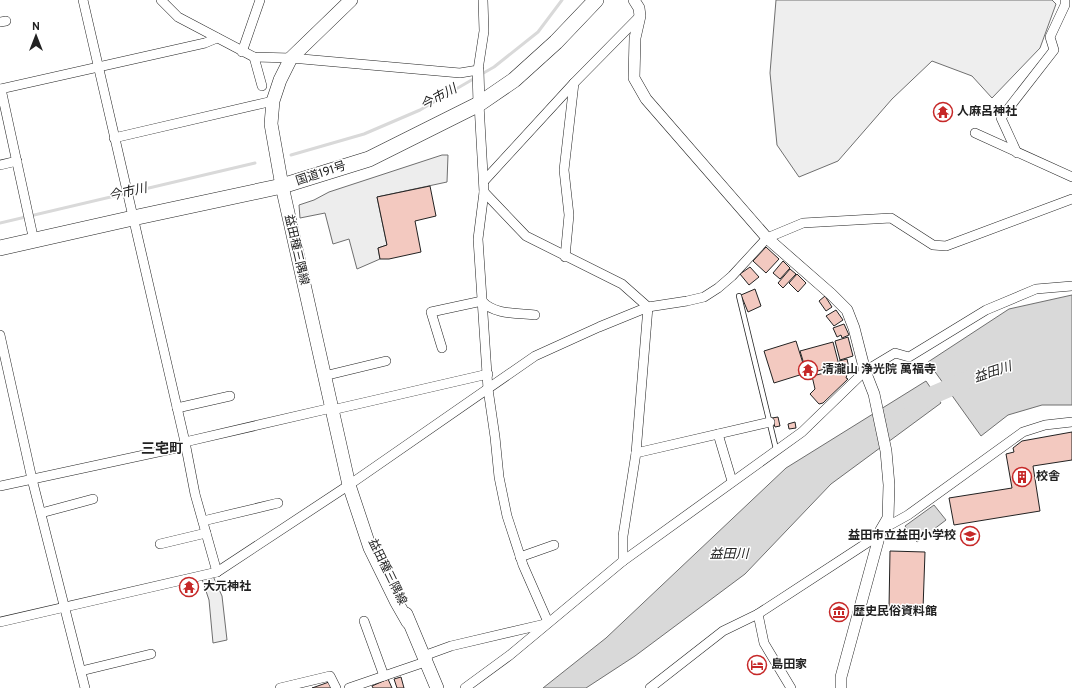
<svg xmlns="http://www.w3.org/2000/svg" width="1072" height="688" font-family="Overpass,'Noto Sans JP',sans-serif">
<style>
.green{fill:#eee;stroke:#6f6f6f}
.parking{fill:#ededed;stroke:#6f6f6f}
.water{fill:#d9d9d9;stroke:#6f6f6f}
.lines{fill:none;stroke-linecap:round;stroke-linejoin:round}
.stream{stroke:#d9d9d9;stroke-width:3}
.river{stroke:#d9d9d9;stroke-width:18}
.building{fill:#f3c9c0;stroke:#222}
.service-casing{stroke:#222;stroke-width:6}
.minor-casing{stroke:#222;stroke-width:10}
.tertiary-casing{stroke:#222;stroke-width:12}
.secondary-casing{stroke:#222;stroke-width:14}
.trunk-casing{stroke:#222;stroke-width:16}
.service{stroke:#fff;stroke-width:4.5}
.minor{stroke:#fff;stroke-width:9}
.tertiary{stroke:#fff;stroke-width:11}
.secondary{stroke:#fff;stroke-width:13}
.trunk{stroke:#fff;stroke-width:15}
.labels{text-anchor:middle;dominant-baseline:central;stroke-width:3;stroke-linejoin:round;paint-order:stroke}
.poi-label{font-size:12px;font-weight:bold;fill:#222;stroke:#fff;text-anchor:start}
.street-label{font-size:12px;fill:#222;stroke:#fff}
.water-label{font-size:13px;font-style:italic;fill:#222;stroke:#fff}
.quarter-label{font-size:14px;font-weight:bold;fill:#222;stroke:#fff}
</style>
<rect width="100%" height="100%" fill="#fff"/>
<g class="green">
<path d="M 776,0 L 1052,0 L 1056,4 L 1040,48 L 992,98 L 972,76 L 932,61 L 892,99 L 838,161 L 799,177 L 777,145 L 770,73 Z"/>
<path d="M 213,576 L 222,596 L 227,640 L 213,643 L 209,600 L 202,579 Z"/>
</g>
<path class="parking" d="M 442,155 L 448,155 L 447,182 L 377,197 L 387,245 L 378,248 L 380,259 L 357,269 L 349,239 L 333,244 L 325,213 L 300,218 L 299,205 L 314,200 L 329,192 Z"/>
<g class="water">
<path d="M 1072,295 L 1072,405 L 1042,405 L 1008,415 L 981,436 L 928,362 L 1009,309 Z"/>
<path d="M 926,381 L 941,403 L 831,484 L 745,574 L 635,656 L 586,688 L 543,688 L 606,638 L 786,468 Z"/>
<path d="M 934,505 L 946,520 L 917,542 L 905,526 Z"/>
</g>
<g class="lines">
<g class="stream">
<path d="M 480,75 L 494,67 L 538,32 L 562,0"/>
<path d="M 291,155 L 364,134 L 420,110 L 475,78"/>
<path d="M 0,223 L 255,163"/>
</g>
<path class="river" d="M 912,404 L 970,379"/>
</g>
<g class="building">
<path d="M 430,186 L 436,216 L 415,221 L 421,252 L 389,259 L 380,259 L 378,248 L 387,245 L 377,197 Z"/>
<path d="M 766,247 L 779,259 L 766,273 L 753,261 Z"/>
<path d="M 783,261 L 790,268 L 780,279 L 773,273 Z"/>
<path d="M 750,267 L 759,277 L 749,285 L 740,274 Z"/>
<path d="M 790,269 L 796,274 L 783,288 L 778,283 Z"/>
<path d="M 797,274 L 806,283 L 798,292 L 789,283 Z"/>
<path d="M 755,289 L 761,306 L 748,312 L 741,295 Z"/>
<path d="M 825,296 L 832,307 L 826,311 L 819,301 Z"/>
<path d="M 836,310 L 843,320 L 834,326 L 826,316 Z"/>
<path d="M 844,324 L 849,335 L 842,338 L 841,335 L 837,337 L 833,328 Z"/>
<path d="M 848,337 L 853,356 L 840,360 L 835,341 Z"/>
<path d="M 796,341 L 806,373 L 774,383 L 764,351 Z"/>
<path d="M 833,342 L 839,365 L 814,372 L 815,375 L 808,377 L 800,351 Z"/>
<path d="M 847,359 L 849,368 L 846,378 L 848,379 L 823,403 L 819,404 L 810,394 L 815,389 L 812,376 L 841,369 L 839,361 Z"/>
<path d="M 778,417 L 780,426 L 775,427 L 772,418 Z"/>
<path d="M 795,422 L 796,428 L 789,429 L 788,424 Z"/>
<path d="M 1072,432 L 1072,460 L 1033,466 L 1040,511 L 954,525 L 949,498 L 1012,488 L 1006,454 L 1014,452 L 1013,448 L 1022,441 Z"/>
<path d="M 890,551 L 925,552 L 923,609 L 889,608 Z"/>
<path d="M 401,677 L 404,688 L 397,688 L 394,679 Z"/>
<path d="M 388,679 L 392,688 L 373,688 L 372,686 Z"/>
<path d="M 329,682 L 331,688 L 312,688 Z"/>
</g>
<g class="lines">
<defs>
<path id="service" d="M 739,296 L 776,449"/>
<g id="minor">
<path d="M 83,0 L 185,442 L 195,494 L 217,572"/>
<path d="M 161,0 L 178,17 L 254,57 L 291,58 L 460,73 L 478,70 L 484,31 L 483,0"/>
<path d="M 0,22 L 6,21"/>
<path d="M 242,52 L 260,0"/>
<path d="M 254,57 L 262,86"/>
<path d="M 0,89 L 205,43 L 217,38"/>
<path d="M 1,89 L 34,241"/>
<path d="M 479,104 L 484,192 L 478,239 L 488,389 L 495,437 L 499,477 L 507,516 L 523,565 L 548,622"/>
<path d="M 975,133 L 1072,177"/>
<path d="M 114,138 L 273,101"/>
<path d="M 1017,153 L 1001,118 L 1054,50 L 1050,37 L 1065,5 L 1065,0"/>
<path d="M 0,165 L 17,161"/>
<path d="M 484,181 L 574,83"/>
<path d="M 484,192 L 526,236 L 622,284 L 648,307"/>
<path d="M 565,257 L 569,215 L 564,170 L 574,83 L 640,16"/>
<path d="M 0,335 L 32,479 L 85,688"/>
<path d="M 442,348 L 431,312 L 482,301 C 494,315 518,313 535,315"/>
<path d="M 324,376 L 386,361"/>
<path d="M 177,408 L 230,396"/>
<path d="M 718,434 L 732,481"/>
<path d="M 636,453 L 770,422"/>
<path d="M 0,486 L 181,447 L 185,442 L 327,409 L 332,410 L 488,374"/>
<path d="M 41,513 L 93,499"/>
<path d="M 203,521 L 278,503"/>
<path d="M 160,544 L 206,533"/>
<path d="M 520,557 L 554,545"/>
<path d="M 623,561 L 623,536 L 636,453 L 648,307"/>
<path d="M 758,614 L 764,643 L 791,688"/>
<path d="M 364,621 L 384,676"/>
<path d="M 0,622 L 217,572 L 349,485 L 535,356 L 599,327 L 648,307 L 687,301 L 704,297 L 718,288 L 732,276 L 767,238 L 803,223 L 891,218 L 933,245 L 946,246 L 1072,199"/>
<path d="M 81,671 L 151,654"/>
<path d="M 280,688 L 330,676 L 336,688"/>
<path d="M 349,688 L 425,662 L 429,654 L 451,646 L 545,624"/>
<path d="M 465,688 L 510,655 L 623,561 L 802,432 L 865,371 L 895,353 L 909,357 L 986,310 L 1036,289 L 1072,286"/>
<path d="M 650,688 L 723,631 L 758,614 L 873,539 L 881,530 L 908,515 L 1023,432 L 1045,425 L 1072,422"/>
</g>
<g id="tertiary">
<path d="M 634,0 L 639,8 L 640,16 L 635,38 L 634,78 L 646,99 L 767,238 L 831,294 L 847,310 L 854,328 L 865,371 L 874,394 L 886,451 L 889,485 L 888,518 L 881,530 L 841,677 L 841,688"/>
<path d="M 478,70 L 479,104"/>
</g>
<g id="secondary">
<path d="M 351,0 L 291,58 L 280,80 L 273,101 L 271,124 L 282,186 L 349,485 L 370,548 L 396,601 L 408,622"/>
<path d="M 406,614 L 437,688"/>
</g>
<path id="trunk" d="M 0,248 L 133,218 L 282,186 L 369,159 L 479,104 L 514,80 L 556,42 L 596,0"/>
</defs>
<use href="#service" class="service-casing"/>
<use href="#minor" class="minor-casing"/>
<use href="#tertiary" class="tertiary-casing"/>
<use href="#secondary" class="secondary-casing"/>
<use href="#trunk" class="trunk-casing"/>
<use href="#service" class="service"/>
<use href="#minor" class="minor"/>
<use href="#tertiary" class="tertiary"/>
<use href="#secondary" class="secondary"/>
<use href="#trunk" class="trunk"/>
</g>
<defs>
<symbol id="temple-ring" viewBox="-11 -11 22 22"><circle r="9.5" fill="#fff" stroke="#c62828" stroke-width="1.5"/><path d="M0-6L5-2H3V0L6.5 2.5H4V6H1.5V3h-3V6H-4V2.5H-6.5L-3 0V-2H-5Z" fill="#c62828"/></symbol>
<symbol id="building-ring" viewBox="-11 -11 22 22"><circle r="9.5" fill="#fff" stroke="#c62828" stroke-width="1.5"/><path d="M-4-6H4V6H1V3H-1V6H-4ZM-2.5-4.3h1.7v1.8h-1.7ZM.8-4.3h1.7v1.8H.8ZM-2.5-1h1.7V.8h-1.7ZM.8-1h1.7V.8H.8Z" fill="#c62828"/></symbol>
<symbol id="school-ring" viewBox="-11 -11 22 22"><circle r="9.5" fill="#fff" stroke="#c62828" stroke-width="1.5"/><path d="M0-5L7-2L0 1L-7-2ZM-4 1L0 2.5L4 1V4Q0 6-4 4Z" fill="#c62828"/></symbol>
<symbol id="museum-ring" viewBox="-11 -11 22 22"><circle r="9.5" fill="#fff" stroke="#c62828" stroke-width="1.5"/><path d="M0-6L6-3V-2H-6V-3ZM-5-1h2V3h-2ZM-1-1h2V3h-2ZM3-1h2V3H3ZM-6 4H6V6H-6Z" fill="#c62828"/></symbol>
<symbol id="hotel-ring" viewBox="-11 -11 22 22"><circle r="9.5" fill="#fff" stroke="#c62828" stroke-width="1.5"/><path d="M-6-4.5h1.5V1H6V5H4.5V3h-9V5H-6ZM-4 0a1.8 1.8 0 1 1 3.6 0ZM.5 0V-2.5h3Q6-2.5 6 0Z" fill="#c62828"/></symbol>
</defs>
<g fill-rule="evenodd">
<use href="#temple-ring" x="932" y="101" width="22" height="22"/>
<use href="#temple-ring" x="797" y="359" width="22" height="22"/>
<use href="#building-ring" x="1011" y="466" width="22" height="22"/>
<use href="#school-ring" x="959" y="525" width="22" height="22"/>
<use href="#temple-ring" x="178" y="576" width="22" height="22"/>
<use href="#museum-ring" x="828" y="601" width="22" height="22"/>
<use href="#hotel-ring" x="746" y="654" width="22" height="22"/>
</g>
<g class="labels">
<g class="poi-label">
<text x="957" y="112">人麻呂神社</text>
<text x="822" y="370">清瀧山 浄光院 萬福寺</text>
<text x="1036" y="477">校舎</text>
<text x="956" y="536" text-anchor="end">益田市立益田小学校</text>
<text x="203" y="587">大元神社</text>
<text x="853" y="612">歴史民俗資料館</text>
<text x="771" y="665">島田家</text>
</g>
<g class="street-label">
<text transform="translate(321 174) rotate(-18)">国道191号</text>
<text transform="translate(296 250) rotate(77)">益田種三隅線</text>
<text transform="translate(387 572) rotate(64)">益田種三隅線</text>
</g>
<g class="water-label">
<text transform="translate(439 98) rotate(-29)">今市川</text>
<text transform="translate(128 193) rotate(-13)">今市川</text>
<text transform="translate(993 373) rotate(-18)">益田川</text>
<text x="729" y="555">益田川</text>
</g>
<g class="quarter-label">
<text x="162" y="449">三宅町</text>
</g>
</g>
<g transform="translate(36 36)" stroke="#ffffff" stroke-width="3" paint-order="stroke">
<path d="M0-3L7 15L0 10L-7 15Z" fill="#222222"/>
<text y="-6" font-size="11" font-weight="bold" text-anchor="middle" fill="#222222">N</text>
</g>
</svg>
